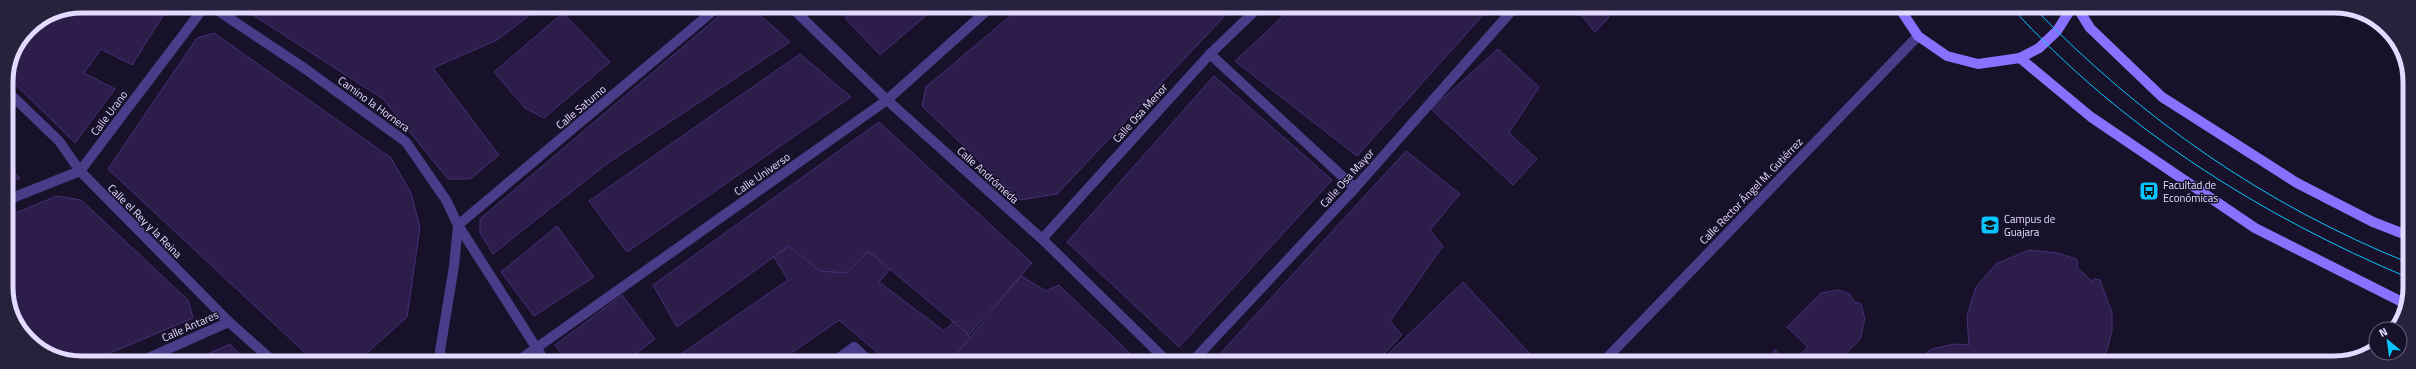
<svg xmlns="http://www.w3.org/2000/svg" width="2416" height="369" font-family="'Titillium Web',sans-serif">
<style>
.building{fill:#2c1d4b;stroke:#472f77}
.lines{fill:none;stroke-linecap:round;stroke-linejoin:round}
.street{stroke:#493c89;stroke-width:10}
.secondary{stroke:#8871ff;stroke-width:10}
.tram{stroke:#06c4fe;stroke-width:1}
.labels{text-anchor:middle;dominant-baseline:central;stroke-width:3;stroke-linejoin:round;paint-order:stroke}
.street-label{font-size:11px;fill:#e3daff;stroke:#18112a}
.poi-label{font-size:11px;fill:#e3daff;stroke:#18112a;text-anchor:start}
.rim{fill:none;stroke:#e3daff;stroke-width:5}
</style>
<rect width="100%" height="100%" fill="#18112a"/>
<g class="building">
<path d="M 82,6 L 169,6 L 132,65 L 101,49 L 84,73 L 115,89 L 75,143 L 7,76 L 12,52 L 28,28 L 53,12 Z"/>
<path d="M 239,6 L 542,6 L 497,40 L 433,68 L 499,155 L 470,179 L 448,179 L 383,99 Z"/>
<path d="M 731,6 L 750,6 L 790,42 L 605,165 L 493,254 L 480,233 L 480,219 Z"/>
<path d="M 857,6 L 937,6 L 880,55 L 845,18 Z"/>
<path d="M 1022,6 L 1234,6 L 1057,194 L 1020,200 L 922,106 L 926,87 Z"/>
<path d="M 1294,6 L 1491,6 L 1357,156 L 1235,61 Z"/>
<path d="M 1574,6 L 1601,6 L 1609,17 L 1595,32 Z"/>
<path d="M 563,13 L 610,62 L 544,118 L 525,108 L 494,72 Z"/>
<path d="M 2367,17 L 2384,25 L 2394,42 Z"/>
<path d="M 214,33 L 391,158 L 411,193 L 420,228 L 407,317 L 357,362 L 315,362 L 108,169 L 197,38 Z"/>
<path d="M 1498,49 L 1539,87 L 1509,133 L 1537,159 L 1513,185 L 1431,109 Z"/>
<path d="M 800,54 L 851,97 L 627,252 L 589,201 Z"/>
<path d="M 1214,76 L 1332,180 L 1179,347 L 1067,242 Z"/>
<path d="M 879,122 L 1032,263 L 969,335 L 868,251 L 846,273 L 815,271 L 789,246 L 677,327 L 653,285 Z"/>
<path d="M 1406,151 L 1460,194 L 1430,230 L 1443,246 L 1390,321 L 1402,335 L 1375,363 L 1224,363 L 1217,357 Z"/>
<path d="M 7,166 L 20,178 L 7,183 Z"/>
<path d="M 57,196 L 81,200 L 188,300 L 193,318 L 89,362 L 72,362 L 32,344 L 9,307 L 8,216 Z"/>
<path d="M 557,226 L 594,277 L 534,316 L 501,272 Z"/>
<path d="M 789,246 L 820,271 L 846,273 L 868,251 L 890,269 L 879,282 L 944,331 L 954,321 L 971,338 L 950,363 L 890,363 L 839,320 L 777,363 L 668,363 L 788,280 L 774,257 Z"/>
<path d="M 2029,250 L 2058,253 L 2076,259 L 2078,263 L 2077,268 L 2092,281 L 2095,279 L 2100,280 L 2112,313 L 2112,331 L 2107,350 L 2100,363 L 1913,363 L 1932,349 L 1954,344 L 1969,345 L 1967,316 L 1976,287 L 1996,264 Z"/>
<path d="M 1021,276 L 1046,291 L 1059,285 L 1140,363 L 949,363 Z"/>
<path d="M 1463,282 L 1533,357 L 1527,363 L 1379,363 Z"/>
<path d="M 1839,290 L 1849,294 L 1855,302 L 1861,304 L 1865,319 L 1860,339 L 1837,363 L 1791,363 L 1808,347 L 1787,327 L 1821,293 Z"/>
<path d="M 622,295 L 655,339 L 624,363 L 568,363 L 555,345 Z"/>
<path d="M 230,344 L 247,362 L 190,362 Z"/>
<path d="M 1775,350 L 1789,363 L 1755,363 L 1758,361 L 1765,362 Z"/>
</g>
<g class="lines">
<g class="street">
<path d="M 211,6 L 304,68 L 406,142 L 446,200 L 458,225 L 546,363"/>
<path d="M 790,6 L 887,100 L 1042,239 L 1169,363"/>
<path d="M 1210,54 L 1355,188"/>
<path d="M 6,90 L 59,141 L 80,171 L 229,322 L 274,362"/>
<path d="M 7,200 L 80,171 L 205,6"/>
<path d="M 1042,239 L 1210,54 L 1260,6"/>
<path d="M 139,362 L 229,322"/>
<path d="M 443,362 L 440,351 L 454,266 L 458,225 L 719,6"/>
<path d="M 515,363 L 887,100 L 992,6"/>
<path d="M 832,363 L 854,347 L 871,363"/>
<path d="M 1191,363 L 1355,188 L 1516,6"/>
<path d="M 1602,363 L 1918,36"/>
</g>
<g class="secondary">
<path d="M 1898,6 L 1918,36 L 1947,56 L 1978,64 L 2020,58 L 2039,48 L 2057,31 L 2072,7"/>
<path d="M 2077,7 L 2090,28 L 2162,97 L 2297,183 L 2373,222 L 2409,236"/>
<path d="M 2020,58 L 2091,117 L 2255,228 L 2406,304"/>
</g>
<g class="tram">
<path d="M 2011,7 C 2121,128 2259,215 2409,278"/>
<path d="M 2033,7 C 2143,120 2263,204 2409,263"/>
</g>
</g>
<defs>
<symbol id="bus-square" viewBox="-11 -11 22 22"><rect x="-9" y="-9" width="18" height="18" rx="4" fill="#06c4fe" stroke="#18112a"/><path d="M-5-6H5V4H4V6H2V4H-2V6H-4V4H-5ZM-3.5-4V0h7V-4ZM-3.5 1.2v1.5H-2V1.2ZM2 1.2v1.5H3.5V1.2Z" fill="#111"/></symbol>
<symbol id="university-square" viewBox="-11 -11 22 22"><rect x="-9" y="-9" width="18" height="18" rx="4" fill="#06c4fe" stroke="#18112a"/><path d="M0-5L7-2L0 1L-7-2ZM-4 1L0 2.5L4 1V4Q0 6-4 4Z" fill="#111"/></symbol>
</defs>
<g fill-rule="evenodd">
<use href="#bus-square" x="2138" y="180" width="22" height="22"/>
<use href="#university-square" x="1979" y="214" width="22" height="22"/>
</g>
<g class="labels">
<g class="street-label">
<text transform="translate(374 104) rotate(36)">Camino la Hornera</text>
<text transform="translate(581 107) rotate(-40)">Calle Saturno</text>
<text transform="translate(109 113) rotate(-53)">Calle Urano</text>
<text transform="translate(1140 113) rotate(-48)">Calle Osa Menor</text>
<text transform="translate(762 174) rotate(-35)">Calle Universo</text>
<text transform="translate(988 175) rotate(42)">Calle Andrómeda</text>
<text transform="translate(1347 178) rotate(-48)">Calle Osa Mayor</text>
<text transform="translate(1751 191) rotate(-46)">Calle Rector Ángel M. Gutiérrez</text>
<text transform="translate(145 221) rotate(45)">Calle el Rey y la Reina</text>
<text transform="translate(190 326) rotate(-24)">Calle Antares</text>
</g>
<g class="poi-label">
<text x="2163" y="185">Facultad de<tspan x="2163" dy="13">Económicas</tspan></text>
<text x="2004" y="219">Campus de<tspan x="2004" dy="13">Guajara</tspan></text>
</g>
</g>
<path d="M0 0H2416V369H0ZM82 13H2334A69 69 0 0 1 2403 82V287A69 69 0 0 1 2334 356H82A69 69 0 0 1 13 287V82A69 69 0 0 1 82 13Z" fill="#28213b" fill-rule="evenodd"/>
<path class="rim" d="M82 13H2334A69 69 0 0 1 2403 82V287A69 69 0 0 1 2334 356H82A69 69 0 0 1 13 287V82A69 69 0 0 1 82 13Z"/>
<g transform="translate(2388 341) rotate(331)"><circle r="19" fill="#18112a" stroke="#69617f"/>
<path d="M0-3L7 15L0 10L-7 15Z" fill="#06c4fe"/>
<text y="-6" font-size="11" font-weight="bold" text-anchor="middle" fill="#e3daff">N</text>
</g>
</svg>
